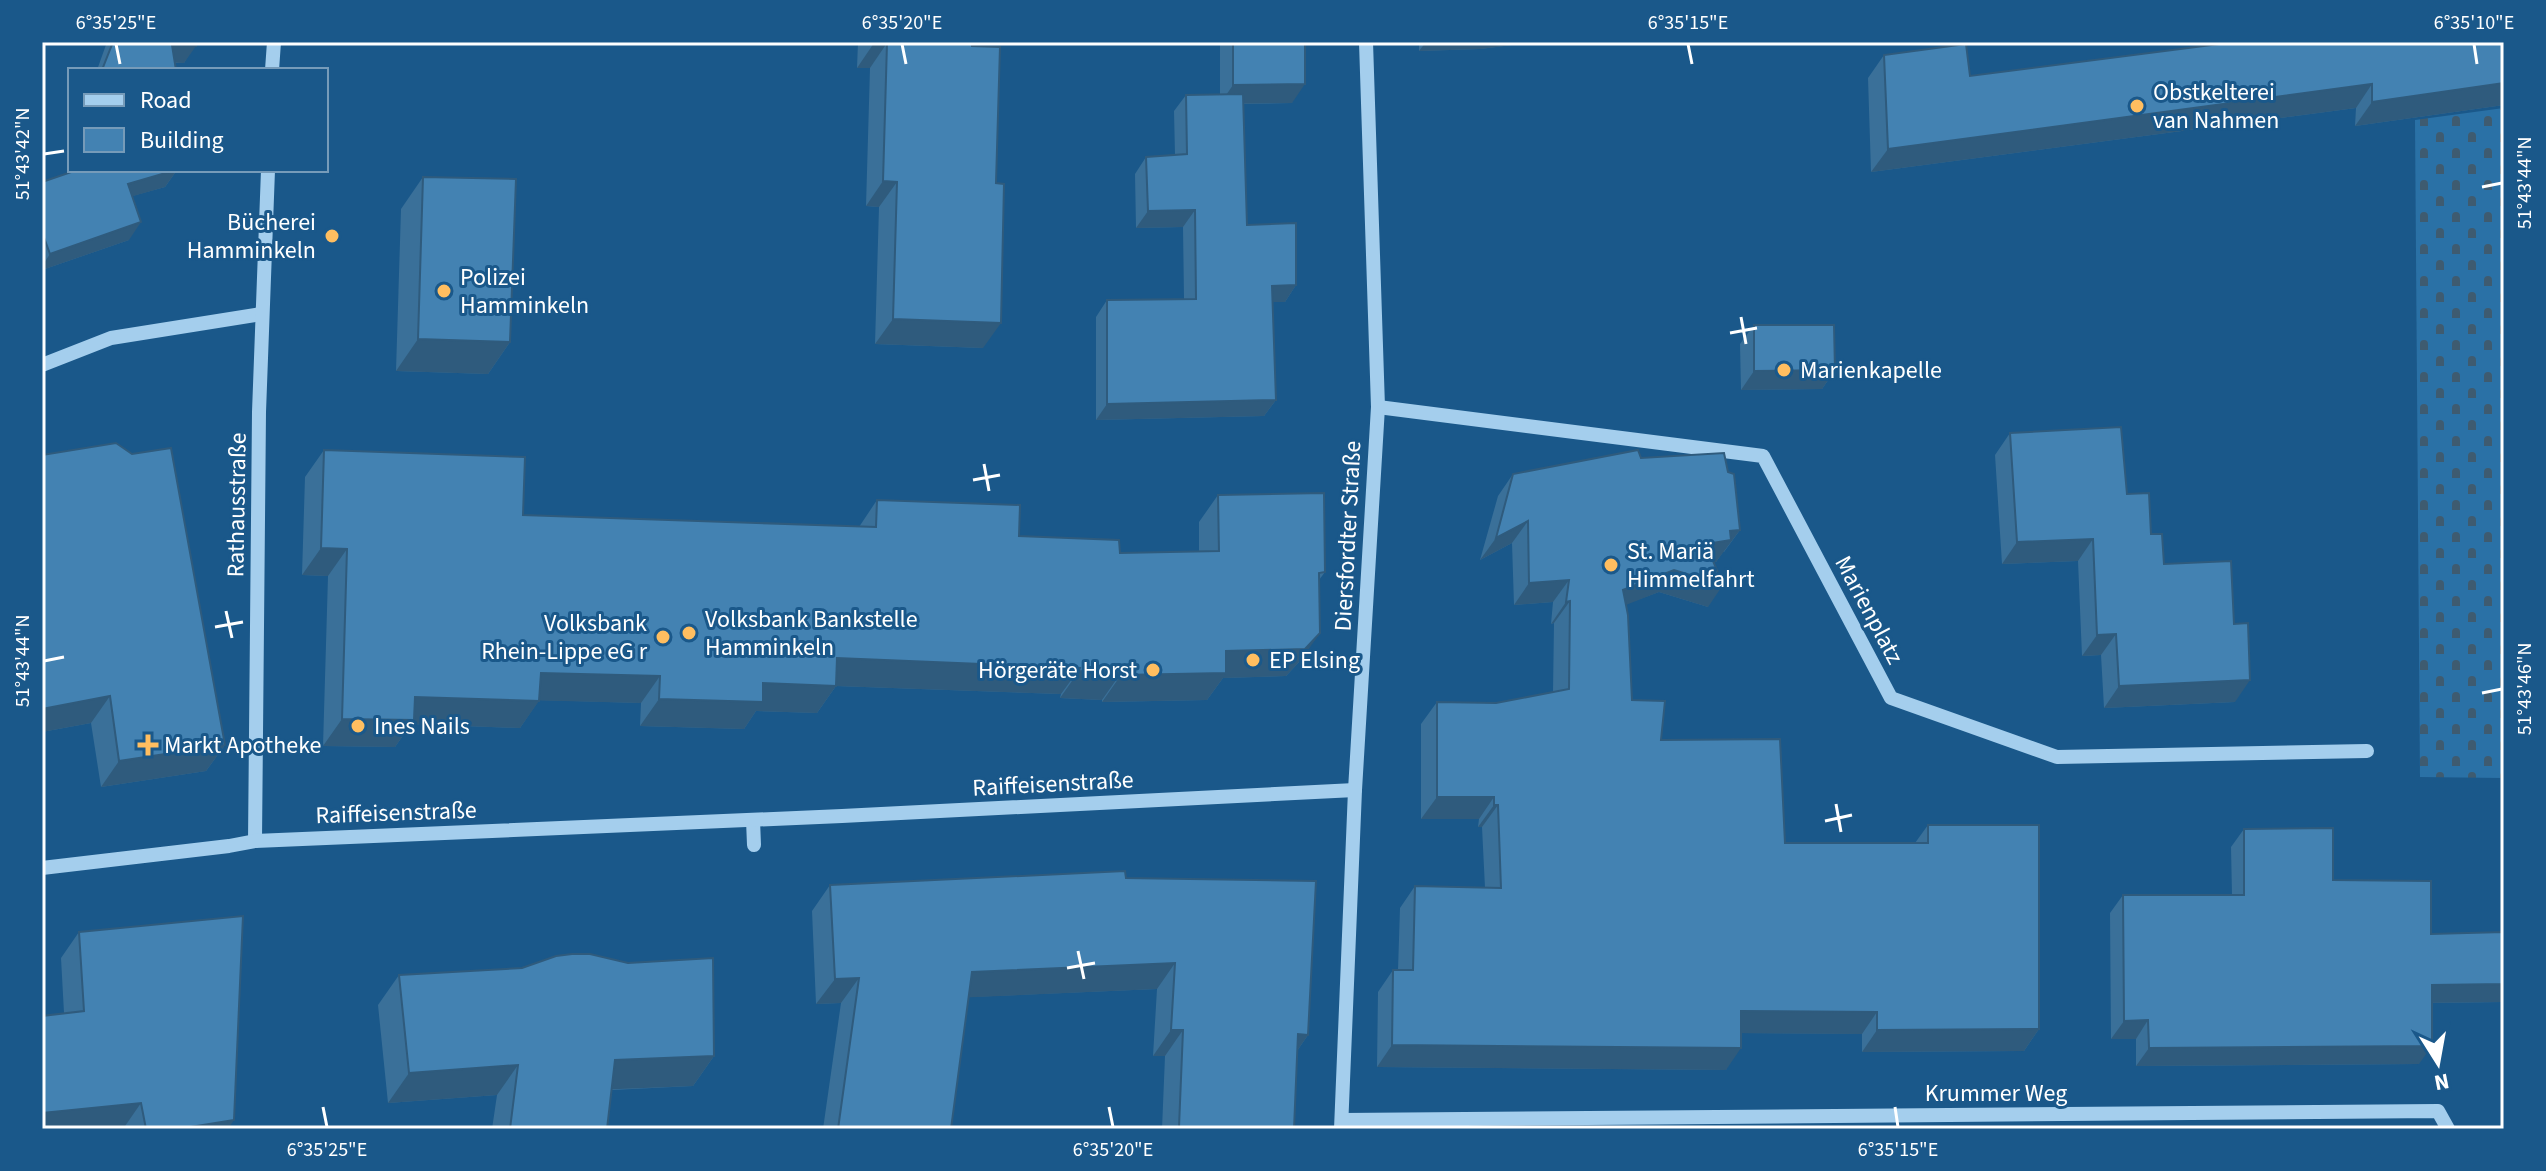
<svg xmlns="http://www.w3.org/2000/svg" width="2546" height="1171" font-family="'Source Sans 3',sans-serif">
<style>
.cemetery{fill:url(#cemetery-stones)}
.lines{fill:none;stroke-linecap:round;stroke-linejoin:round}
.minor{stroke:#a4ceed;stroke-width:14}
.wall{fill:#3a7099}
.shaded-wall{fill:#2f5b7d}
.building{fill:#4382b2;stroke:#2f5b7d;stroke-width:2}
.ticks{fill:none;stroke:#fff;stroke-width:3}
.poi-dot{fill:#ffbe60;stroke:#1a588a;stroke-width:3}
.labels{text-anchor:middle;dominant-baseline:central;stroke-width:6;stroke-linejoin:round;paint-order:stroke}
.poi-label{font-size:24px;fill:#fff;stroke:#1a588a;text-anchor:start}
.street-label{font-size:24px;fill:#fff;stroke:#1a588a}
.neatline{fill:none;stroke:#fff;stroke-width:3}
.ticks-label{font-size:20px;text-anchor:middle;fill:#fff}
</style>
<defs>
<pattern id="cemetery-stones" width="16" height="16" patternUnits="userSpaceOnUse" patternTransform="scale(2)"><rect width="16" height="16" fill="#2a71a6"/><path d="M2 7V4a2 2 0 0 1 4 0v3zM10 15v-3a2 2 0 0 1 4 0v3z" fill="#3e5b70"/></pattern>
</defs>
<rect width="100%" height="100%" fill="#1a588a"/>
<path class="cemetery" d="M 2504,108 L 2504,778 L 2420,777 L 2415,120 Z"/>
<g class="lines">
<g class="minor">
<path d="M 272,70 L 274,42"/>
<path d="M 42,365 L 111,338 L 261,314"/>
<path d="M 1378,407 L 1763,456 L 1891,698 L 2057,757 L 2367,751"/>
<path d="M 753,820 L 754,845"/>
<path d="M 255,841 L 259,412 L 268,170"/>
<path d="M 42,868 L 229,846 L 255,841 L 842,816 L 1355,790"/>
<path d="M 1342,1120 L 2438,1111 L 2448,1129"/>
<path d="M 1341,1129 L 1355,790 L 1378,407 L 1366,42"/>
</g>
</g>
<g class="wall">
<path d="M 107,42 L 196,42 L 184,63 L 175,63 L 176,70 L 97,70 Z"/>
<path d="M 858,42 L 972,42 L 983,348 L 875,344 L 879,207 L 866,206 L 870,68 L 857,68 Z"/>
<path d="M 1220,42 L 1305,42 L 1292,103 L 1243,104 L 1247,225 L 1296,285 L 1285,302 L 1272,302 L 1276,400 L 1264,416 L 1096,420 L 1096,317 L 1107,300 L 1184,299 L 1183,227 L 1136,228 L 1135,174 L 1146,157 L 1175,155 L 1174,111 L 1186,95 L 1220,95 Z"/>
<path d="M 1419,42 L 1536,42 L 1480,49 L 1419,51 Z"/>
<path d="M 2504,42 L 2504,105 L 2355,126 L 2356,108 L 1871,172 L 1868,78 L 1884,55 L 1970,76 Z"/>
<path d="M 177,170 L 165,187 L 132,196 L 129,240 L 42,270 L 42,182 Z"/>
<path d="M 423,177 L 510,342 L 488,374 L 396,371 L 401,209 Z"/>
<path d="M 1754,325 L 1835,370 L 1822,389 L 1741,390 L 1740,344 Z"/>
<path d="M 2010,433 L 2127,494 L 2151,534 L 2164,564 L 2235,702 L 2104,708 L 2101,655 L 2082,656 L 2078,561 L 2002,564 L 1995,455 Z"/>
<path d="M 324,450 L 523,515 L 859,527 L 877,500 L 1019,536 L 1120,553 L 1199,552 L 1199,522 L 1218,495 L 1325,572 L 1319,580 L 1301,660 L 1286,676 L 1223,678 L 1207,700 L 1102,702 L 1102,700 L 1060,698 L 1061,694 L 836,686 L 817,713 L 756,711 L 744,729 L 640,726 L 641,703 L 539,700 L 520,728 L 411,724 L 395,747 L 323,746 L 328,576 L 302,575 L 305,477 Z"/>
<path d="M 42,455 L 225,745 L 206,771 L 101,787 L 91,723 L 42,732 Z"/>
<path d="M 1641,458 L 1740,530 L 1724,552 L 1723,552 L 1716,562 L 1714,562 L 1708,607 L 1659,592 L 1626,604 L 1632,700 L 1661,740 L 1785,843 L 1915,843 L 1928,825 L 2039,1029 L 2024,1051 L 1862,1052 L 1862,1034 L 1741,1033 L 1726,1070 L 1377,1067 L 1378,992 L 1393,970 L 1398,970 L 1400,908 L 1415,886 L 1485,888 L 1482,827 L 1478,827 L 1479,819 L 1421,819 L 1421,724 L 1437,702 L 1496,703 L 1553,692 L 1554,623 L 1551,624 L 1553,602 L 1514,605 L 1512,543 L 1480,560 L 1498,496 L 1513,474 Z"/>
<path d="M 2244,829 L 2333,880 L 2431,934 L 2503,932 L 2502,883 L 2504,880 L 2504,1053 L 2504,1002 L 2432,1003 L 2419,1064 L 2136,1066 L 2136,1039 L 2111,1039 L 2110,913 L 2123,895 L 2232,895 L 2231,847 Z"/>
<path d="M 1126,878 L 1308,1035 L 1297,1051 L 1294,1129 L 1162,1129 L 1165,1056 L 1153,1056 L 1157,989 L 969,997 L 951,1129 L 823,1129 L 841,1003 L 816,1004 L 812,911 L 830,885 Z"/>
<path d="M 79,932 L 228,1129 L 42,1129 L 64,1013 L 61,958 Z"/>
<path d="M 399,975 L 714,1056 L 693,1086 L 612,1090 L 607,1129 L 492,1129 L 497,1095 L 388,1103 L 378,1005 Z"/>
</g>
<g class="shaded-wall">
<path d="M 1426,42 L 1536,42 L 1480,49 L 1419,51 Z"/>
<path d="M 874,43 L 887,43 L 870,68 L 857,68 Z"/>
<path d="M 172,45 L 196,46 L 184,63 L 159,62 Z"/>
<path d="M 2504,83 L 2504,105 L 2355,126 L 2372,102 Z"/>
<path d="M 1305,84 L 1292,103 L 1220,104 L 1233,85 Z"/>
<path d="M 2372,84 L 2356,108 L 1871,172 L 1888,149 Z"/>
<path d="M 177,170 L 165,187 L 116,201 L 128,184 Z"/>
<path d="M 883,181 L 897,182 L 879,207 L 866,206 Z"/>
<path d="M 1195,210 L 1183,227 L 1136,228 L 1148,211 Z"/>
<path d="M 141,222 L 129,240 L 42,270 L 42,266 L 50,254 Z"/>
<path d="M 1296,285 L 1285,302 L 1260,302 L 1272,286 Z"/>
<path d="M 893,319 L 1001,323 L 983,348 L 875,344 Z"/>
<path d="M 418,339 L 510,342 L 488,374 L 396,371 Z"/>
<path d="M 1835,370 L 1822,389 L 1741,390 L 1754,371 Z"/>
<path d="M 1276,400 L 1264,416 L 1096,420 L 1107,404 Z"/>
<path d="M 1528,521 L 1512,543 L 1480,560 L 1496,538 Z"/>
<path d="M 1740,530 L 1716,562 L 1691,566 L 1706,544 L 1730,531 Z"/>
<path d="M 2093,539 L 2078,561 L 2002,564 L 2017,542 Z"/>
<path d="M 321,548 L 347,549 L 328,576 L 302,575 Z"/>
<path d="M 1674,570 L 1723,585 L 1708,607 L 1659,592 L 1608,612 L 1623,590 Z"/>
<path d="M 1569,580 L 1553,602 L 1514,605 L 1529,583 Z"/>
<path d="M 1570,601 L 1554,623 L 1551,624 L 1566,602 Z"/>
<path d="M 1320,633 L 1301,660 L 1286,676 L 1223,678 L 1207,700 L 1102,702 L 1121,675 L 1226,651 Z"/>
<path d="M 2116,634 L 2101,655 L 2082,656 L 2097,635 Z"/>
<path d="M 837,658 L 1080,668 L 1061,694 L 836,686 L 817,713 L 756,711 L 744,729 L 640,726 L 659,699 Z"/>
<path d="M 1079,671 L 1121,673 L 1102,700 L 1060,698 Z"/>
<path d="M 541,673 L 561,673 L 660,676 L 641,703 L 522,700 Z"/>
<path d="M 2250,680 L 2235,702 L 2104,708 L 2119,686 Z"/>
<path d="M 110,696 L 91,723 L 42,732 L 42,709 Z"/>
<path d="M 415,697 L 539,701 L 520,728 L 411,724 L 395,747 L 323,746 L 342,719 Z"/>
<path d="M 225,745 L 206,771 L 101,787 L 119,761 Z"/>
<path d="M 1437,797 L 1494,797 L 1479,819 L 1421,819 Z"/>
<path d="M 1494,805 L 1498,805 L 1482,827 L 1478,827 Z"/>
<path d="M 1175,963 L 1157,989 L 954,998 L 972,972 Z"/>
<path d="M 859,978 L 841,1003 L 816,1004 L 835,979 Z"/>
<path d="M 2504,984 L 2504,1002 L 2419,1003 L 2432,985 Z"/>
<path d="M 1741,1011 L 1877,1012 L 1862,1034 L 1726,1033 Z"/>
<path d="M 2148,1020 L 2136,1039 L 2111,1039 L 2124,1021 Z"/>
<path d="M 2039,1029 L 2024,1051 L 1862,1052 L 1877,1030 Z"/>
<path d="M 1171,1030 L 1183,1030 L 1165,1056 L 1153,1056 Z"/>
<path d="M 1298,1034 L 1308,1035 L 1290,1061 Z"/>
<path d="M 1392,1045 L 1741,1048 L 1726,1070 L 1377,1067 Z"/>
<path d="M 2432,1046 L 2419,1064 L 2136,1066 L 2149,1048 Z"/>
<path d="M 714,1056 L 693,1086 L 594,1090 L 615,1060 Z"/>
<path d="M 518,1065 L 497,1095 L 388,1103 L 409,1073 Z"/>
<path d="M 141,1103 L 123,1129 L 42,1129 L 42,1113 Z"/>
<path d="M 234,1120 L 228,1129 L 178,1129 Z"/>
<path d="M 1179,1127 L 1223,1129 L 1177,1129 Z"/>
</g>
<g class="building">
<path d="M 113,42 L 196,42 L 196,46 L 172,45 L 176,70 L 102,70 Z"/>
<path d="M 875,42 L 972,42 L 972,46 L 1000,47 L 996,183 L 1004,184 L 1001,323 L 893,319 L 897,182 L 883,181 L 887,43 L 874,43 Z"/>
<path d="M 1233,42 L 1305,42 L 1305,84 L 1233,85 Z"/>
<path d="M 2235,42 L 2504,42 L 2504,83 L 2372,102 L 2372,84 L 1888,149 L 1884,55 L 1966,44 L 1970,76 Z"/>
<path d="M 1243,94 L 1247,225 L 1296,223 L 1296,285 L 1272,286 L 1276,400 L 1107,404 L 1107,300 L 1196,299 L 1195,210 L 1148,211 L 1146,157 L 1187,154 L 1186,95 Z"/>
<path d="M 77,170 L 176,170 L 128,184 L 141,222 L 50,254 L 42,232 L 42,182 Z"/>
<path d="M 423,177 L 516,179 L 510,342 L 418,339 Z"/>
<path d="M 1754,325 L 1834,325 L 1835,370 L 1754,371 Z"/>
<path d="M 2121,427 L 2127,494 L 2149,493 L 2151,534 L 2162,534 L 2164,564 L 2231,561 L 2234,624 L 2248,623 L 2250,680 L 2119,686 L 2116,634 L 2097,635 L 2093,539 L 2017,542 L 2010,433 Z"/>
<path d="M 116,443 L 132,454 L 171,448 L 225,745 L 119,761 L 110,696 L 42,709 L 42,455 Z"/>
<path d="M 324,450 L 525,457 L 523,515 L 876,527 L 877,500 L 1020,505 L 1019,536 L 1119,540 L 1120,553 L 1219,551 L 1218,495 L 1324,493 L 1325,572 L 1319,573 L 1320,633 L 1305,649 L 1226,651 L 1226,673 L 1121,675 L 1121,673 L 1079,671 L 1080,668 L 837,658 L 836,686 L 763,683 L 763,702 L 659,699 L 660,676 L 541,673 L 539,701 L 415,697 L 414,720 L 342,719 L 347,549 L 321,548 Z"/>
<path d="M 1638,450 L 1641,458 L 1724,453 L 1728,472 L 1734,474 L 1740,530 L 1730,531 L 1731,540 L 1706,544 L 1723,585 L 1674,570 L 1623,590 L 1628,615 L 1632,700 L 1665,701 L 1661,740 L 1780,739 L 1785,843 L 1928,843 L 1928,825 L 2039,825 L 2039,1029 L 1877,1030 L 1877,1012 L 1741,1011 L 1741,1048 L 1392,1045 L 1393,970 L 1413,970 L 1415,886 L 1501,888 L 1498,805 L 1494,805 L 1494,797 L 1437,797 L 1437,702 L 1496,703 L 1569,689 L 1570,601 L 1566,602 L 1569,580 L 1529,583 L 1528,521 L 1496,538 L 1513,474 Z"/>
<path d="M 2333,828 L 2333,880 L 2431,881 L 2431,934 L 2504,932 L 2504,984 L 2432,985 L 2432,1046 L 2149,1048 L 2148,1020 L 2124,1021 L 2123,895 L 2244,895 L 2244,829 Z"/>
<path d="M 1125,871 L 1126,878 L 1316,881 L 1308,1035 L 1298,1034 L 1294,1129 L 1223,1129 L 1179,1127 L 1183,1030 L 1171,1030 L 1175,963 L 972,972 L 951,1129 L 838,1129 L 859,978 L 835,979 L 830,885 Z"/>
<path d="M 243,916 L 234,1120 L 178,1129 L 146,1129 L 141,1103 L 42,1113 L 42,1016 L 84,1011 L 79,932 Z"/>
<path d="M 572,954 L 590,954 L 628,963 L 713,958 L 714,1056 L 615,1060 L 607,1129 L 510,1129 L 518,1065 L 409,1073 L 399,975 L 522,968 L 556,956 Z"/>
</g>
<path class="ticks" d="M 116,44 L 120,64M 902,44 L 906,64M 1688,44 L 1692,64M 2474,44 L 2477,64M 44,154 L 64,151M 2482,187 L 2502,183M 1741,317 L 1746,344M 1730,333 L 1757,328M 984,464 L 989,491M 973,480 L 1000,475M 226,611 L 232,638M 215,627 L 243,622M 44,661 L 64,657M 2482,693 L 2502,689M 1836,804 L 1841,832M 1825,821 L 1852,815M 1078,951 L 1084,979M 1067,968 L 1095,963M 323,1107 L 327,1127M 1109,1107 L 1113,1127M 1895,1107 L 1898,1127"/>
<g class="poi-dot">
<circle cx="2137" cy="106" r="8"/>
<circle cx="332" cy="236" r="8"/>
<circle cx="444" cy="291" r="8"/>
<circle cx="1784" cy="370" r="8"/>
<circle cx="1611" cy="565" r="8"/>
<circle cx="689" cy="633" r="8"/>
<circle cx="663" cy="637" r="8"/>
<circle cx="1253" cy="660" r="8"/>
<circle cx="1153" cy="670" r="8"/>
<circle cx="358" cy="726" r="8"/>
<path d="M144 733h8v8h8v8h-8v8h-8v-8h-8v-8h8z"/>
</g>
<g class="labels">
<g class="poi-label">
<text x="2153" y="92">Obstkelterei<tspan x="2153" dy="28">van Nahmen</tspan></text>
<text x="316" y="222" text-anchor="end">Bücherei<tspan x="316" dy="28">Hamminkeln</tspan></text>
<text x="460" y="277">Polizei<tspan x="460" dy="28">Hamminkeln</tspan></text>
<text x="1800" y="370">Marienkapelle</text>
<text x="1627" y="551">St. Mariä<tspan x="1627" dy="28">Himmelfahrt</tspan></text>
<text x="705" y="619">Volksbank Bankstelle<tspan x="705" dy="28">Hamminkeln</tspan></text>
<text x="647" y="623" text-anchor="end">Volksbank<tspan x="647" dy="28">Rhein-Lippe eG r</tspan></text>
<text x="1269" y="660">EP Elsing</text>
<text x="1137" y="670" text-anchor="end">Hörgeräte Horst</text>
<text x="374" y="726">Ines Nails</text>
<text x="164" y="745">Markt Apotheke</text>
</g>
<g class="street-label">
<text transform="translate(237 505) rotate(-89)">Rathausstraße</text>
<text transform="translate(1348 536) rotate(-87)">Diersfordter Straße</text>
<text transform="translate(1869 610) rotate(62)">Marienplatz</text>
<text transform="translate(1053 784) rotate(-3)">Raiffeisenstraße</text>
<text transform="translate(396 813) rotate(-2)">Raiffeisenstraße</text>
<text x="1996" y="1093">Krummer Weg</text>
</g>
</g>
<rect width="2546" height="1171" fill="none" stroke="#1a588a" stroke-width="88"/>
<rect x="68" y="68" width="260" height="104" fill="#1a588a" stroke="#769bb9" stroke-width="2"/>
<rect x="84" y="94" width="40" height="12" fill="#a4ceed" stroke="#769bb9" stroke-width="2"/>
<text x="140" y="108" font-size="24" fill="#ffffff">Road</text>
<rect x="84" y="128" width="40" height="24" fill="#4382b2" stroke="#769bb9" stroke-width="2"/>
<text x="140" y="148" font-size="24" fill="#ffffff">Building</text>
<g transform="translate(2438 1063) rotate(169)" stroke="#1a588a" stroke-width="6" paint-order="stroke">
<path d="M0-6L14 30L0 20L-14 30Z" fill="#ffffff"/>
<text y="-12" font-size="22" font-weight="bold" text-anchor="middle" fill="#ffffff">N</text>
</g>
<rect x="44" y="44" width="2458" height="1083" class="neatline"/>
<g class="ticks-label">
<text x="116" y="29">6°35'25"E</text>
<text x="902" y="29">6°35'20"E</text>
<text x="1688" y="29">6°35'15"E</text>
<text x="2474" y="29">6°35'10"E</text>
<text transform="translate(22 154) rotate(-90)" y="7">51°43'42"N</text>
<text transform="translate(2524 183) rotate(-90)" y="7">51°43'44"N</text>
<text transform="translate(22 661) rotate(-90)" y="7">51°43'44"N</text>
<text transform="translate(2524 689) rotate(-90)" y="7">51°43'46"N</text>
<text x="327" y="1156">6°35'25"E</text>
<text x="1113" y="1156">6°35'20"E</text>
<text x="1898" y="1156">6°35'15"E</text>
</g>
</svg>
